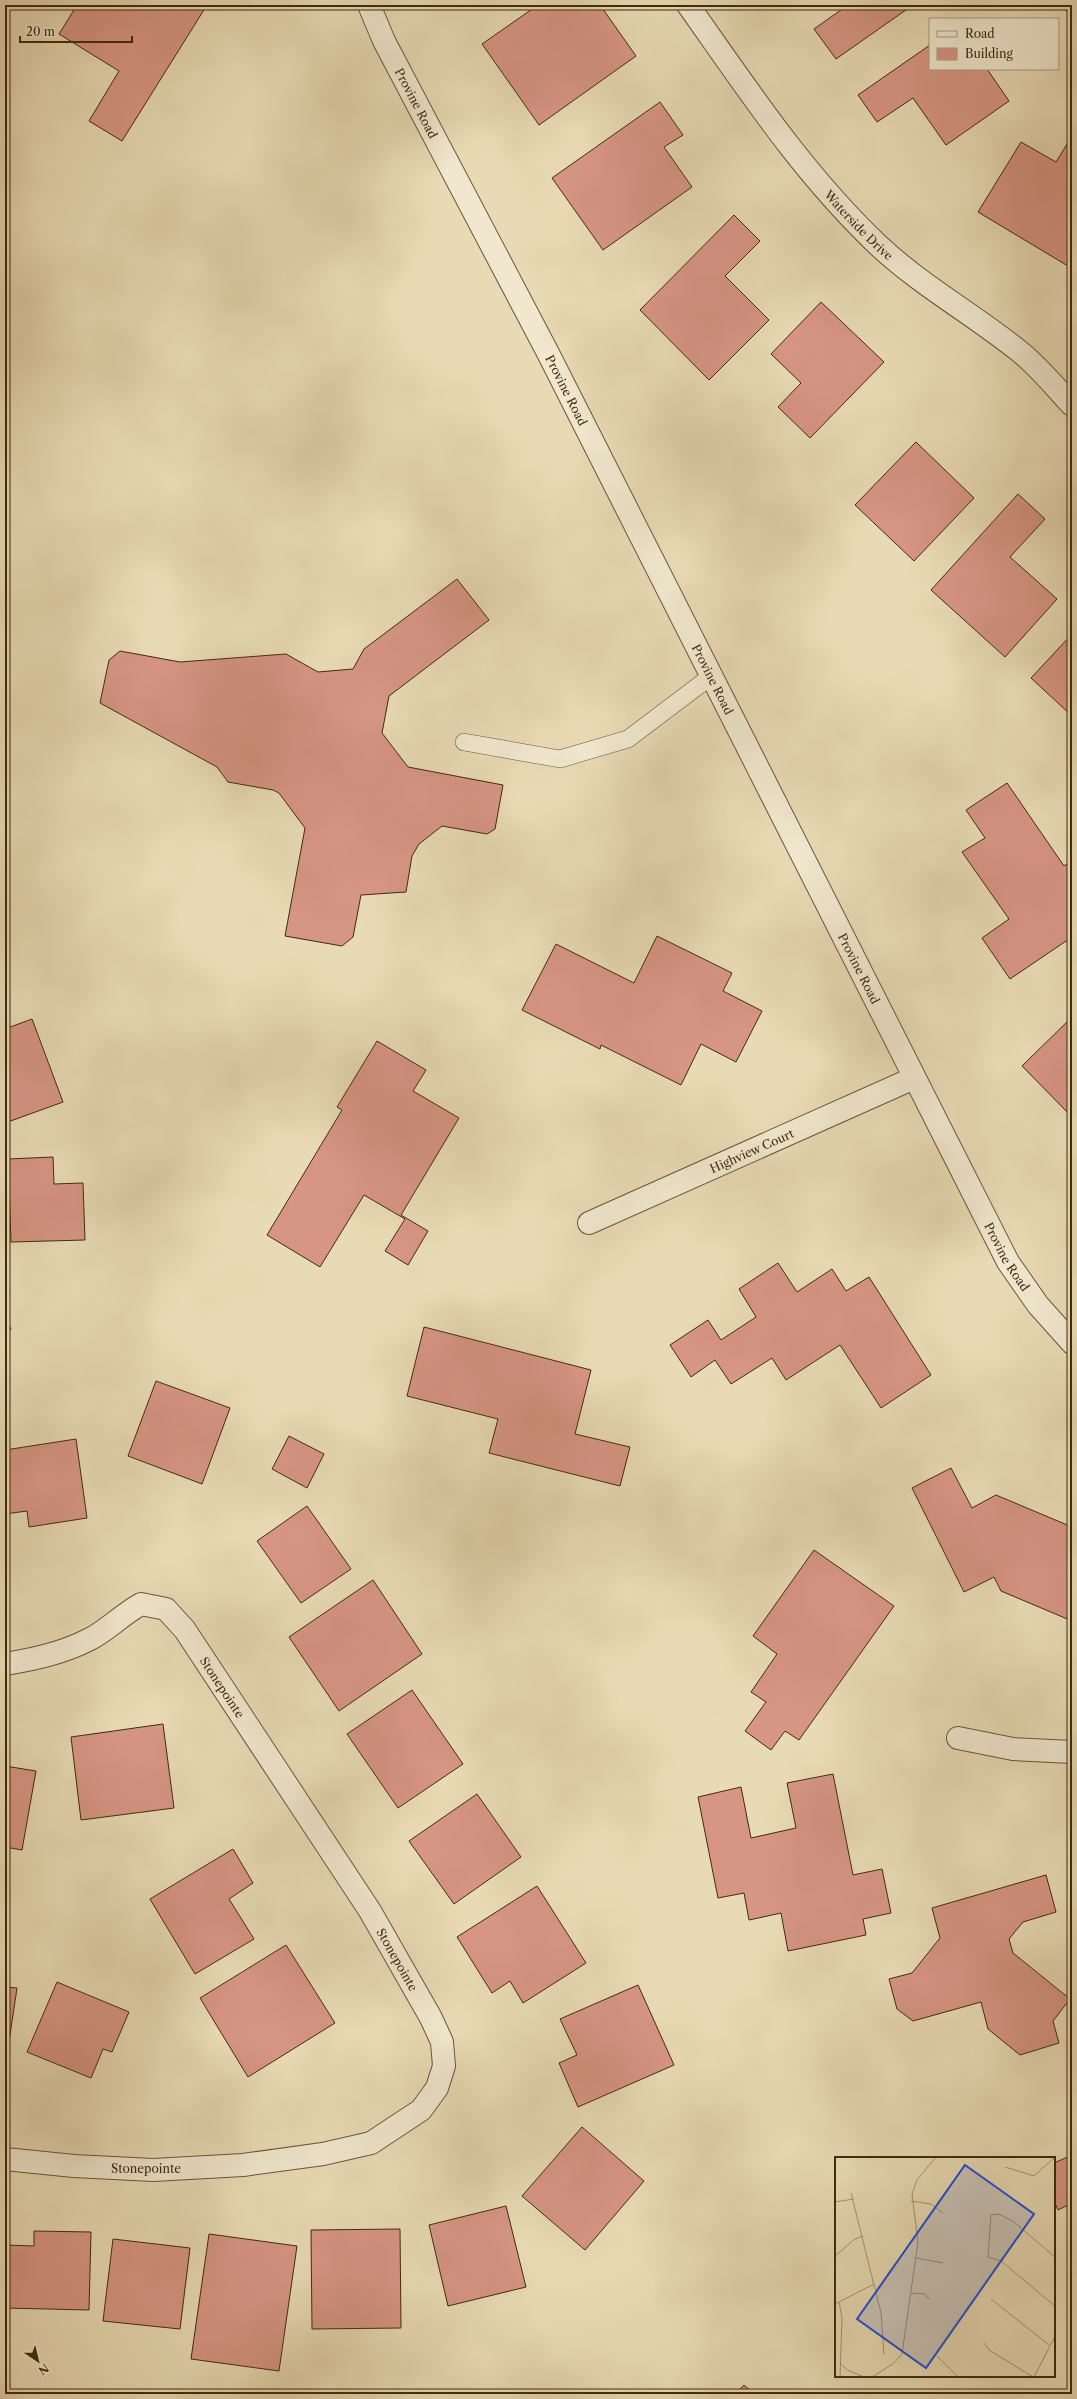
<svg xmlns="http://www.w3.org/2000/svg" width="1077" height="2399" font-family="'Libre Caslon Text',serif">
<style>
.building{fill:#d79585;stroke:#3f2b0f}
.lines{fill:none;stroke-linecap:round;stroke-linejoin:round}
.lane-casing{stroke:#695738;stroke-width:18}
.street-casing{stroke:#695738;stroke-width:24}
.lane{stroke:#f0e7ce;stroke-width:17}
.street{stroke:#f0e7ce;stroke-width:22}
.labels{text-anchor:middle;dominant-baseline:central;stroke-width:3;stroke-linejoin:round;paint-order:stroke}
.street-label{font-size:12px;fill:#3f2b0f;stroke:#f0e7ce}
.inset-road{fill:none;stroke:#a49472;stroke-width:1}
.view{fill:#1d4ed8;fill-opacity:0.15;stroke:#1d4ed8;stroke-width:2}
.inset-edge{fill:none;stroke:#3f2b0f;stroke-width:2}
</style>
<rect width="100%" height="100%" fill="#e8dab4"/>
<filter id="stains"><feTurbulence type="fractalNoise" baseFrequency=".005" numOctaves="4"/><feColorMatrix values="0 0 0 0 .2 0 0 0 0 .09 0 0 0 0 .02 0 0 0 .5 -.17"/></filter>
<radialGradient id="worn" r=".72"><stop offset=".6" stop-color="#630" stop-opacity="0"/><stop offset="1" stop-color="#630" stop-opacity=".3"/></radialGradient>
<g class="building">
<path d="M 5,5 L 13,5 L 5,17 Z"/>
<path d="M 77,5 L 207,5 L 122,141 L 89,121 L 119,71 L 59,34 Z"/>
<path d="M 538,5 L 600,5 L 636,56 L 539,125 L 482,44 Z"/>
<path d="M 848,5 L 913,5 L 836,59 L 814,29 Z"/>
<path d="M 1068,5 L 1072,5 L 1072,19 L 1064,7 Z"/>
<path d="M 930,45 L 930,69 L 987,69 L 1009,101 L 946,145 L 913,98 L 877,122 L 858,95 Z"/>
<path d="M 660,102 L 683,135 L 664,147 L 692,187 L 603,250 L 552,178 Z"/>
<path d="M 1072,136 L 1072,259 L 1068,266 L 978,212 L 1021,142 L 1056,162 Z"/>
<path d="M 734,215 L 760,241 L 725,276 L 769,320 L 709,380 L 640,310 Z"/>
<path d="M 821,302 L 884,362 L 810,438 L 778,407 L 801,383 L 771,354 Z"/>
<path d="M 916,442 L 974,498 L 914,561 L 855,505 Z"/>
<path d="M 1018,494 L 1045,519 L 1010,557 L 1057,599 L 1005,657 L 931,590 Z"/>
<path d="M 457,579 L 489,620 L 389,696 L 382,733 L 408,767 L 503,785 L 495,829 L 487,834 L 442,826 L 419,844 L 412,856 L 406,892 L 361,895 L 353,937 L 342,946 L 285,936 L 305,828 L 279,793 L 273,790 L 228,782 L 217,767 L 100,703 L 109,660 L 120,651 L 180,662 L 286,654 L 318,672 L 353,669 L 364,649 Z"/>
<path d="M 1072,634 L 1072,716 L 1031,678 Z"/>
<path d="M 1007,783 L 1064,866 L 1072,860 L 1072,937 L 1010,979 L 982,938 L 1009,919 L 962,852 L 985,838 L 966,810 Z"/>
<path d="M 657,936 L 732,973 L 723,991 L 762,1011 L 736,1062 L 701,1044 L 681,1085 L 601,1045 L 600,1049 L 522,1010 L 556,944 L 634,983 Z"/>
<path d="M 1072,1017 L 1072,1117 L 1022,1066 Z"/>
<path d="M 32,1019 L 63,1102 L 5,1123 L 5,1029 Z"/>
<path d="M 377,1041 L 426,1070 L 413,1091 L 459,1118 L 401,1215 L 428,1231 L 408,1265 L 385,1251 L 405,1219 L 364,1195 L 320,1267 L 267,1235 L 342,1110 L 337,1107 Z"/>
<path d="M 53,1157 L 54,1184 L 83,1183 L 85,1240 L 11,1242 L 8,1159 Z"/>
<path d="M 778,1263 L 797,1292 L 832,1269 L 846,1291 L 869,1277 L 931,1375 L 881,1408 L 840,1345 L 786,1380 L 772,1358 L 731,1384 L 715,1360 L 691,1377 L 670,1345 L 708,1320 L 721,1340 L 756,1317 L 739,1289 Z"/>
<path d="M 5,1317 L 11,1329 L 5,1332 Z"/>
<path d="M 424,1327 L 591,1370 L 575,1434 L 630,1447 L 620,1486 L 489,1453 L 498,1419 L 407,1396 Z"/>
<path d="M 156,1381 L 230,1408 L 202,1484 L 128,1456 Z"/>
<path d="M 289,1436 L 324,1454 L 307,1488 L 272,1469 Z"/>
<path d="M 76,1439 L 87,1518 L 29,1527 L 27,1511 L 5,1514 L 5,1450 Z"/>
<path d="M 951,1468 L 972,1508 L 996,1495 L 1072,1527 L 1072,1621 L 1001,1591 L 994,1577 L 964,1592 L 912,1488 Z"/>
<path d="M 307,1506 L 351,1569 L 301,1603 L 257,1541 Z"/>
<path d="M 814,1550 L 894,1606 L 799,1740 L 785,1731 L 771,1750 L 745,1731 L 766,1702 L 751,1692 L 777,1654 L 753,1636 Z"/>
<path d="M 373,1580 L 422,1654 L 339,1711 L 289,1637 Z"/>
<path d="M 412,1690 L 463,1764 L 398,1808 L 347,1734 Z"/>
<path d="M 163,1724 L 174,1808 L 81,1820 L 71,1737 Z"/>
<path d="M 5,1766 L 36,1771 L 22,1850 L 5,1847 Z"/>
<path d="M 833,1774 L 853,1875 L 882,1869 L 891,1913 L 863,1919 L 866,1935 L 788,1951 L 781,1913 L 749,1920 L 744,1893 L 718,1898 L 698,1797 L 741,1787 L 751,1838 L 796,1828 L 787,1783 Z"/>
<path d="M 477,1794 L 521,1857 L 454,1904 L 409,1841 Z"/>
<path d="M 233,1849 L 253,1883 L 229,1899 L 254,1939 L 195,1974 L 150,1899 Z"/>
<path d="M 1046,1875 L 1056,1912 L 1023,1922 L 1009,1939 L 1013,1953 L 1070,1999 L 1053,2021 L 1059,2043 L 1020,2055 L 988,2029 L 981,2002 L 913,2021 L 897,2009 L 889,1979 L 912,1973 L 940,1938 L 932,1908 Z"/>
<path d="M 537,1886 L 586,1963 L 523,2003 L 510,1981 L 492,1993 L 457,1937 Z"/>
<path d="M 286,1945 L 335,2023 L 248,2077 L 200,1998 Z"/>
<path d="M 57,1982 L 129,2012 L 112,2052 L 103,2049 L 91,2078 L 27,2052 Z"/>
<path d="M 638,1985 L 674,2065 L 578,2107 L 559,2063 L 577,2055 L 560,2019 Z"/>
<path d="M 5,1987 L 17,1988 L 6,2062 L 5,2062 Z"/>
<path d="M 582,2127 L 644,2181 L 585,2250 L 522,2196 Z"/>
<path d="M 1072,2155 L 1072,2203 L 1058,2210 L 1054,2201 L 1054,2163 Z"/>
<path d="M 506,2206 L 526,2287 L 448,2306 L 429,2225 Z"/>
<path d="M 400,2229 L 401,2328 L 312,2329 L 311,2230 Z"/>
<path d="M 34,2231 L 91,2232 L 89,2310 L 5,2308 L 5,2245 L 34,2246 Z"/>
<path d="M 209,2234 L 297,2246 L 279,2371 L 191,2359 Z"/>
<path d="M 113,2239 L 190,2248 L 180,2329 L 103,2321 Z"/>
<path d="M 744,2385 L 754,2394 L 735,2394 Z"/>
</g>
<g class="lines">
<defs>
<path id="lane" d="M 464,742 L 560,759 L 628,739 L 710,677"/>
<g id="street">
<path id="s1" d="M 369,5 L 384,41 L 548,353 L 1008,1262 L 1038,1305 L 1072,1343"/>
<path id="s2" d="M 688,5 C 748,90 803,174 879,246 C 922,286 973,314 1019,351 C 1038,366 1055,387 1072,405"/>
<path id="s3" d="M 589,1223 L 914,1078"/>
<path id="s4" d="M 5,1664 C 35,1659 63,1653 90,1639 C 106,1631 123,1614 141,1604 L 166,1609 L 185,1630 L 370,1911 L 431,2018 L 442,2042 L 444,2066 L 437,2088 L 421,2110 L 371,2143 L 323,2154 L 243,2165 L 153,2170 L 74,2166 L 5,2159"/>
<path d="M 958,1738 L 1013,1749 L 1072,1752"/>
</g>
</defs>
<use href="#lane" class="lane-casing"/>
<use href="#street" class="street-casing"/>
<use href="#lane" class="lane"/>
<use href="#street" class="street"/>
</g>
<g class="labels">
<g class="street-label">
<text stroke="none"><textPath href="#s1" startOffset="109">Provine Road</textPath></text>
<text stroke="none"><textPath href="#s2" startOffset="279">Waterside Drive</textPath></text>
<text stroke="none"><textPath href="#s1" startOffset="433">Provine Road</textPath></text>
<text stroke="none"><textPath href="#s1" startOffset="757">Provine Road</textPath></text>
<text stroke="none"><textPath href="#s1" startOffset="1081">Provine Road</textPath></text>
<text stroke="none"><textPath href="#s3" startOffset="178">Highview Court</textPath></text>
<text stroke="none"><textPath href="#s1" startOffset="1405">Provine Road</textPath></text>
<text stroke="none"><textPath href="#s4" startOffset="273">Stonepointe</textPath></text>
<text stroke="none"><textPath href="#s4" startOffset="597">Stonepointe</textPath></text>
<text x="146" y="2168">Stonepointe</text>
</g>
</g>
<g transform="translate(835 2157)">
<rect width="220" height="220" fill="#e8dab4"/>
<path class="inset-road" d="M 170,10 L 199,19 L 220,0M 16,36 L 46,156 L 49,197M 76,44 L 96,47 L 108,56M 0,45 L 19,42M 0,99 L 20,82 L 28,79M 220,100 L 179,65 L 164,57 L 156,58 L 153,100 L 166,104 L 220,149M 81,101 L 108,106M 76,136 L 89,137 L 95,142M 156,142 L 214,188M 4,145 L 7,160 L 5,220M 0,147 L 39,127M 149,186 L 154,193 L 198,220M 102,199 L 123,220M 6,207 L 12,213 L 29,220M 37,220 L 58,207 L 67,197 L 83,85 L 77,37 L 82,23 L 101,0M 199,220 L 220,179"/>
<path class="view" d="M 130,8 L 199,57 L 91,211 L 22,162 Z"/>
<rect width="220" height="220" class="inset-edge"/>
</g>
<rect width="1077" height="2399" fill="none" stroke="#e8dab4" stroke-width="20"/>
<rect x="6" y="6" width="1065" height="2387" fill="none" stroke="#3f2b0f" stroke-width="2"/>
<rect x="10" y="10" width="1057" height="2379" fill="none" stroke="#3f2b0f"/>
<rect x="929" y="18" width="130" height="52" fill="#f0e7ce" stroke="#a99c82"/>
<rect x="937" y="31" width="20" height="6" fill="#f0e7ce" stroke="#a99c82"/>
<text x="965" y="38" font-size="12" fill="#3f2b0f">Road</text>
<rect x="937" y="48" width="20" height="12" fill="#d79585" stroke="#a99c82"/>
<text x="965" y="58" font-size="12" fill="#3f2b0f">Building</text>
<g transform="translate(38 2361) rotate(145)" stroke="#f0e7ce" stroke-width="3" paint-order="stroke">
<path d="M0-3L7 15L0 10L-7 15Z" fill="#3f2b0f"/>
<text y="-6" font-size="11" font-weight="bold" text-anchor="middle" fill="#3f2b0f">N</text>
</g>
<path d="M20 36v6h112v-6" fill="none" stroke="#3f2b0f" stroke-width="2"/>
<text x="26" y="36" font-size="12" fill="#3f2b0f" stroke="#f0e7ce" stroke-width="3" paint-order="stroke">20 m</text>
<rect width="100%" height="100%" filter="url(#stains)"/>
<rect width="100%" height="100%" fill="url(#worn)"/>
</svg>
